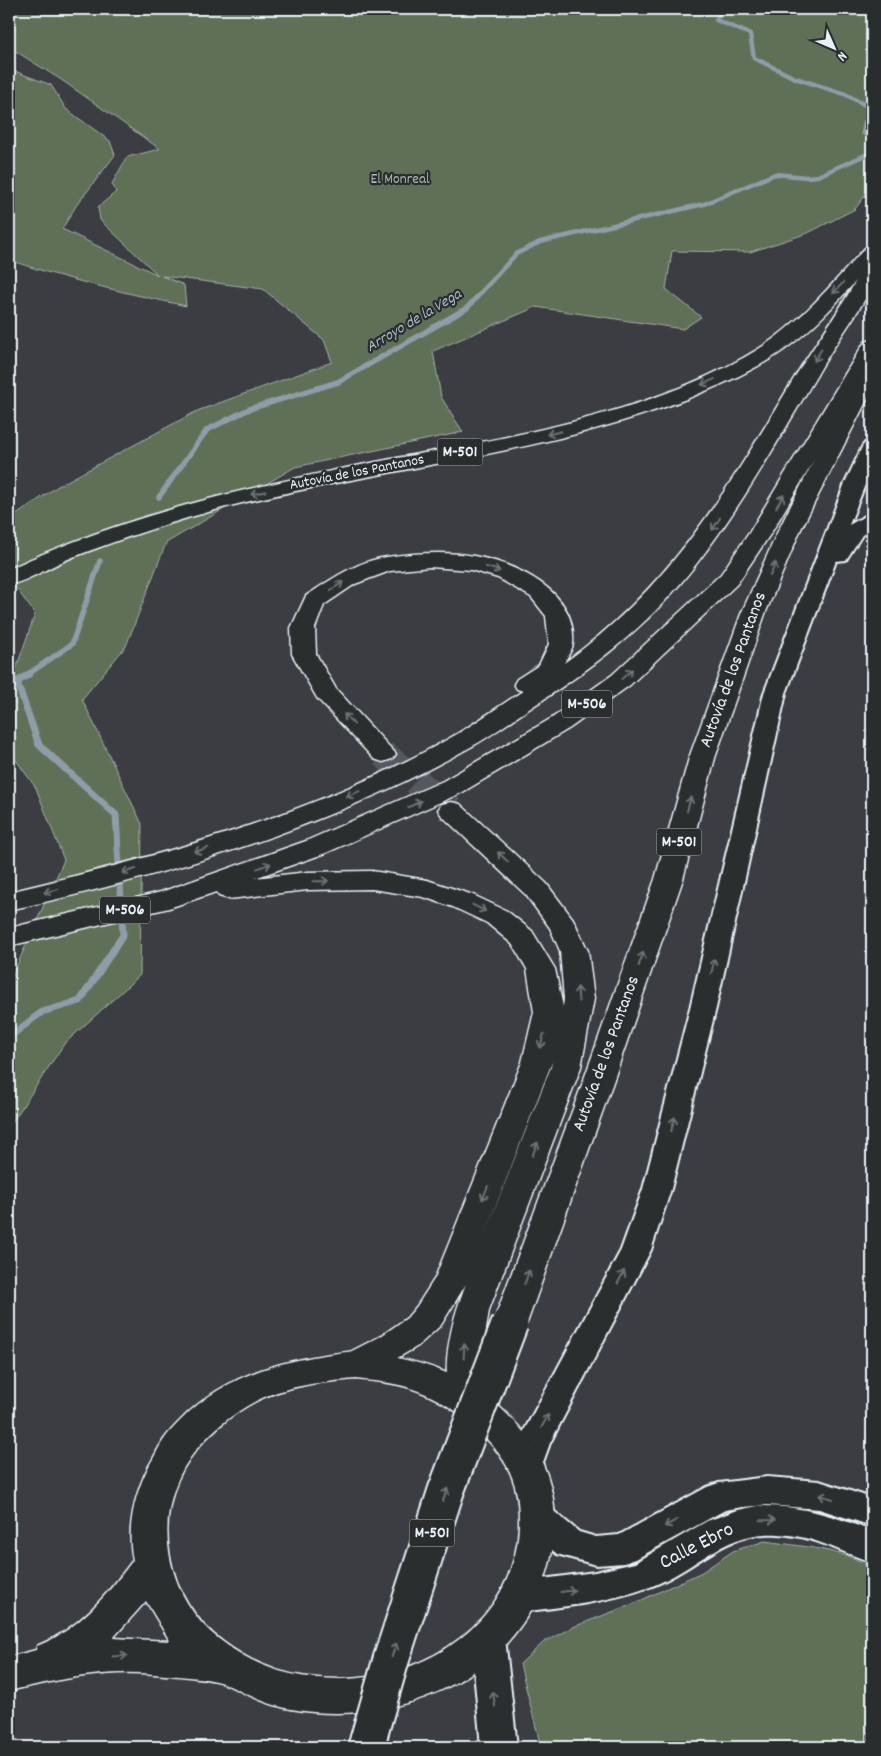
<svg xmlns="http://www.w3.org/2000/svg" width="881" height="1756" font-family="Dekko,sans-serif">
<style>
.green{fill:#606f57;stroke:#a4b0a8}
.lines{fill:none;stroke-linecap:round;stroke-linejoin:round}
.stream-far2{stroke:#8e9da9;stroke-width:4.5}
.stream-far1{stroke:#8e9da9;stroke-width:5.5}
.stream{stroke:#8e9da9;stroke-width:7}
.primary-tunnel{stroke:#56585e;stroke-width:28;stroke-dasharray:28 14;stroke-linecap:butt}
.street-casing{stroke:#e8f1f8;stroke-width:4}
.secondary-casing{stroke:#e8f1f8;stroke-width:3}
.primary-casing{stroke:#e8f1f8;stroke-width:3}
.highway-casing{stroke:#e8f1f8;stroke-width:3}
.street{fill:#2a2d2e;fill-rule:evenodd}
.secondary{fill:#2a2d2e;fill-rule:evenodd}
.primary{fill:#2a2d2e;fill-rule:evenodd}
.highway{fill:#2a2d2e;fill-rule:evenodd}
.highway-bridge-casing{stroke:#e8f1f8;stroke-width:39;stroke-linecap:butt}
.highway-bridge{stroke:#2a2d2e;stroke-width:35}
.oneway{stroke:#6c7275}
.labels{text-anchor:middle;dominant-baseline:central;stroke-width:4.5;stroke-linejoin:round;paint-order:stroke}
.far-park-label{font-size:15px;fill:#abb6b0;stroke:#2a2d2e}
.far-street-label{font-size:15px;fill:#e8f1f8;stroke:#2a2d2e}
.far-water-label{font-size:16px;font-style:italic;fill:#acb9c4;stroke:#2a2d2e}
.shield{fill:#2a2d2e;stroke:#afb6bb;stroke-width:1}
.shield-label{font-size:16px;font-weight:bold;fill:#e8f1f8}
.street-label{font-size:18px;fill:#e8f1f8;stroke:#2a2d2e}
.near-street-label{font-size:21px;fill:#e8f1f8;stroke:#2a2d2e}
</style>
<rect width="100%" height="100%" fill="#3c3d43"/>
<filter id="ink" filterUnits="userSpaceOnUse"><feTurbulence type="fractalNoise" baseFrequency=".02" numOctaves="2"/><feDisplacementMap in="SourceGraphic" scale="10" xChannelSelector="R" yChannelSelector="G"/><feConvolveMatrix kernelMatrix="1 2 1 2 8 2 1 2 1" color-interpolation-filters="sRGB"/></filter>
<g filter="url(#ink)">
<g class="green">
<path d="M 9,9 L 872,9 L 872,186 L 855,209 L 808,233 L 750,252 L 672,251 L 666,289 L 701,317 L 683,329 L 536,307 L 433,351 L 441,397 L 463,432 L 295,467 L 166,543 L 126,646 L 82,699 L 142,824 L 140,975 L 64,1044 L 9,1127 L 9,983 L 64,860 L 36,788 L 9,750 L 9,689 L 35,614 L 9,578 L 9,520 L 58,486 L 197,411 L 332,362 L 324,340 L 263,289 L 162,276 L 184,285 L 186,306 C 126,293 67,280 9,260 L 9,69 L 51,85 L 66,109 L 110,141 L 115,155 L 76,206 L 62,229 L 158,275 L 100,220 L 98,207 L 116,192 L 112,184 L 127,157 L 160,149 L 63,81 L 9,47 Z"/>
<path d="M 765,1541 C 798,1546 844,1549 872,1568 L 872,1747 L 541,1747 L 520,1664 L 544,1642 L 573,1627 L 633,1604 L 702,1572 L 733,1551 Z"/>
</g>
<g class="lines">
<g class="stream-far2">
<path d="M 722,9 L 716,20 L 750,34 L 754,58 L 795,78 L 845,94 L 872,109"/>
<path d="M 872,117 L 865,122 L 863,133 L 872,136"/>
<path d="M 476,298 L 516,254 L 540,242 L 704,204 L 775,174 L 806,177 L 818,176 L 872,152"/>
</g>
<g class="stream-far1">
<path d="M 159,497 L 207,430 L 249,409 L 338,382 L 467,308 L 477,297"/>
<path d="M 27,675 L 72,644 L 100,561"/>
</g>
<path class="stream" d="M 9,1037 L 42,1012 L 80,1001 L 123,935 L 116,815 L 39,745 L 17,682 L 29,674"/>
<path class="primary-tunnel" d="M 383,754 L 451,810"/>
<defs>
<g id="street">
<path d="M 872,441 L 872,467 L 849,525 L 865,516 L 872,514 L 872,529 L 862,535 L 846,560 L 836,561 L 786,693 L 716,1008 L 671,1189 L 651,1250 L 550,1443 L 538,1476 L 527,1479 L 516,1476 L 511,1466 L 518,1442 L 621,1250 L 643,1189 L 690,1008 L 764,693 L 845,483 L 862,447 L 865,443 Z"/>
<path d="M 767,1477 L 819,1481 L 872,1498 L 872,1526 L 819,1509 L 767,1505 L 743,1507 L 725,1510 L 636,1559 L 624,1563 L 596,1565 L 557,1554 L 526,1528 L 521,1518 L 526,1508 L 538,1504 L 550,1508 L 579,1532 L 596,1537 L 619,1535 L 707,1487 L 719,1483 Z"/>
<path d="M 758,1506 C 798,1505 836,1515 872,1532 L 872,1562 C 839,1552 816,1536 778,1534 C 723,1531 698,1569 650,1587 C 608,1602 564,1607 520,1612 L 508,1608 L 503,1597 L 508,1586 L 520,1582 L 595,1572 L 635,1563 L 707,1521 L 738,1510 Z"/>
<path d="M 488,1623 L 500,1627 L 505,1638 L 517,1747 L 481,1747 L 471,1638 L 476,1627 Z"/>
</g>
<path id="secondary" d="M 356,1351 C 423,1360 474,1374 520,1428 C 556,1470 563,1523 546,1575 C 513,1680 394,1728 291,1709 C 267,1705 247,1694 225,1684 C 210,1677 173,1676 154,1674 C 104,1669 57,1680 9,1691 L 9,1657 L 36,1650 L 37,1646 C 79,1630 107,1595 133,1560 C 126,1528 135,1492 150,1464 C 155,1456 159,1446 165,1438 C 169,1432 175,1426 180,1421 C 227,1372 290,1358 356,1351 ZM 356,1379 C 373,1381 390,1382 407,1387 C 434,1395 461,1412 481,1433 C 509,1461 520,1484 519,1525 C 516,1620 428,1679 339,1679 C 294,1679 259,1669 223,1642 C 166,1601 149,1516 190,1458 C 206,1435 231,1414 256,1401 C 287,1385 322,1382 356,1379 ZM 146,1601 L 170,1641 L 113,1638 Z"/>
<g id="primary">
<path d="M 872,263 L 872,287 L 867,296 C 851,323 832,348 817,375 C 774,447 734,520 680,584 C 638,634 587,671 532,707 C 510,721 490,737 467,749 C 326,828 166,876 9,910 L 9,892 C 160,856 313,815 450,738 C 475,724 499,706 523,691 L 517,689 L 514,684 L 517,679 L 539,665 L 549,644 L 546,616 L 531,597 L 498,578 L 471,570 L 430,567 L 390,571 L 355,584 L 324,605 L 315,628 L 316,654 L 336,689 L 396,754 L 392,759 L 383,762 L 374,759 L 317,698 L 292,654 L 291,628 L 306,596 C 330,580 357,561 387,557 C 415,553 446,551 474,556 C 517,564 577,591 573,643 C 573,649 567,657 564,663 C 673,585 729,487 796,375 C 818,339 844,306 862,269 L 865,265 Z"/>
<path d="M 872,340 L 872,363 L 771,533 L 737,584 L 630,685 L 570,728 L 461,793 L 326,853 L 255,878 L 308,872 L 372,871 L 427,880 L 473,895 L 507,911 L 532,931 L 555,969 L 563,1007 L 564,999 L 560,951 L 550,928 L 526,895 L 442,816 L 438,810 L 442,804 L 451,802 L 460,804 L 546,883 L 573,919 L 588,951 L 594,999 L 581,1067 L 489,1310 L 482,1355 L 484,1400 L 479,1410 L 467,1414 L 455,1410 C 437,1374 452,1319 466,1284 L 441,1325 L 418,1346 L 368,1375 L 356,1379 L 344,1375 L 339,1365 L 344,1355 L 381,1336 L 407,1318 L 417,1306 L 435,1278 L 522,1062 L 534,1012 L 527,969 L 512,944 L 487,923 L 453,907 L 423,897 L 372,889 L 308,890 L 229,899 L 219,896 L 216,892 L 169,908 L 9,946 L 9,928 L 161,892 L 306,841 L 443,781 L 552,718 L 612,675 L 721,574 L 749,533 L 862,346 L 865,342 ZM 552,1062 L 551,1067 L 484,1236 Z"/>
</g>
<g id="highway">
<path d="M 872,246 L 872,263 C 845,293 819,325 785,349 C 756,370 722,384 689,398 C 541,456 379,468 226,507 C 174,521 123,538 73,557 C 52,565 31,580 9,585 L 9,569 C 127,514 249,487 376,462 C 501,438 651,416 760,348 C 801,322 833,283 865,248 Z"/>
<path d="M 872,366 L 872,390 L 800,531 L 765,614 L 715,758 L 683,879 L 613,1082 L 527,1323 L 522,1332 L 510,1336 L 498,1332 L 493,1323 L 583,1082 L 655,879 L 689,758 L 741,614 L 778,531 L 836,417 L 865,368 Z"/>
</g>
</defs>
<use href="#street" class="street-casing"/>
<use href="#secondary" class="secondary-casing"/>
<use href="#primary" class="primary-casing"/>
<use href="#highway" class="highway-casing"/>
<use href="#street" class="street"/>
<use href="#secondary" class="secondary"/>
<use href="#primary" class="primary"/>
<use href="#highway" class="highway"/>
<defs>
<path id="highway-bridge" d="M 366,1747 L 391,1660 L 446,1491 L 510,1323"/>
</defs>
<use href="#highway-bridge" class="highway-bridge-casing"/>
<use href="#highway-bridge" class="highway-bridge"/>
</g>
<defs><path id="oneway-shaft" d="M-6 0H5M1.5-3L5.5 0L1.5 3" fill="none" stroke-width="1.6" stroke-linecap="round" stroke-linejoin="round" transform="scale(1.25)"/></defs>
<g class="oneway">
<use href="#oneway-shaft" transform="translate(838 288) rotate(133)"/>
<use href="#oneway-shaft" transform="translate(818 355) rotate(121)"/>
<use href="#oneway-shaft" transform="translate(708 382) rotate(157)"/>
<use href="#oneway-shaft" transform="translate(554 433) rotate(167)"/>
<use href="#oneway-shaft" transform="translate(258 493) rotate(168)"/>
<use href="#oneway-shaft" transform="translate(780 501) rotate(-59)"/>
<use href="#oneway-shaft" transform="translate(716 524) rotate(123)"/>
<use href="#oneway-shaft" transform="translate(493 569) rotate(17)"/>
<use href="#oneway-shaft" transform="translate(773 569) rotate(-66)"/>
<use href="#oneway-shaft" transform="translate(337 586) rotate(-35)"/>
<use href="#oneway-shaft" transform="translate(627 674) rotate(-41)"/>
<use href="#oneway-shaft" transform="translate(349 719) rotate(-133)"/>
<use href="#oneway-shaft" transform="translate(353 794) rotate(156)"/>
<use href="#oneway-shaft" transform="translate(415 804) rotate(-26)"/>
<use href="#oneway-shaft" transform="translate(689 804) rotate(-75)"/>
<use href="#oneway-shaft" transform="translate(201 850) rotate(162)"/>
<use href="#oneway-shaft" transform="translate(503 857) rotate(-136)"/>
<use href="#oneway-shaft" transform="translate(264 866) rotate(-20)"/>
<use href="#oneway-shaft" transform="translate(129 871) rotate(164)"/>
<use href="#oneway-shaft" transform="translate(321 881) rotate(-1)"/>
<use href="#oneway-shaft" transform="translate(51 891) rotate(167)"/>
<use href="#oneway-shaft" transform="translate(479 908) rotate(26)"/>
<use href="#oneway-shaft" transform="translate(641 959) rotate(-71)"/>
<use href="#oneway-shaft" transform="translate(713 966) rotate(-77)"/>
<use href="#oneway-shaft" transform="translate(578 994) rotate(-93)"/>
<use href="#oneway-shaft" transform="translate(542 1041) rotate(104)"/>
<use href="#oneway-shaft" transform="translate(673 1124) rotate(-76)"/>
<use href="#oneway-shaft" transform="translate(535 1149) rotate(-69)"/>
<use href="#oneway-shaft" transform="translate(485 1193) rotate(112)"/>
<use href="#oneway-shaft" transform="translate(527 1277) rotate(-70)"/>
<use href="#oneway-shaft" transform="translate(621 1277) rotate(-63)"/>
<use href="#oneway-shaft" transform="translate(464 1351) rotate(-87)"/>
<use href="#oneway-shaft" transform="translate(545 1421) rotate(-62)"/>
<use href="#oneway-shaft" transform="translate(445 1495) rotate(-71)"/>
<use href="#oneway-shaft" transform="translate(826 1497) rotate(-164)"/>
<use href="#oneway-shaft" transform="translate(768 1520) rotate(-1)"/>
<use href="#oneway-shaft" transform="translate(671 1523) rotate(152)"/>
<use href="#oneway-shaft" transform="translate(568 1591) rotate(-7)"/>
<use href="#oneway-shaft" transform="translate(394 1650) rotate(-72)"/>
<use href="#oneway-shaft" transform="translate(120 1656) rotate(-4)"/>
<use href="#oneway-shaft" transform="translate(494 1699) rotate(-98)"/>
</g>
</g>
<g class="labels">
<g class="far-park-label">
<text x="400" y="180">El Monreal</text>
</g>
<g class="far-street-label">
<text transform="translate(357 473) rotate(-11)">Autovía de los Pantanos</text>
</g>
<g class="far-water-label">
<text transform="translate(414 321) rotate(-31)">Arroyo de la Vega</text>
</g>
<g class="shield">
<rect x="437.5" y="438.5" width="45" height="27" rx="4"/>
<rect x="562" y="690.5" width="50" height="27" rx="4"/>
<rect x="656.5" y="828.5" width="45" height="27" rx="4"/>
<rect x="100" y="896.5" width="50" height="27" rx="4"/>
<rect x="409.5" y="1519.5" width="45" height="27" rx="4"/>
</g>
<g class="shield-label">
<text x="460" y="452">M-501</text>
<text x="587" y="704">M-506</text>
<text x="679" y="842">M-501</text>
<text x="125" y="910">M-506</text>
<text x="432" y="1533">M-501</text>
</g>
<g class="street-label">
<text transform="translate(734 670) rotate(-70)">Autovía de los Pantanos</text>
<text transform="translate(607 1054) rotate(-70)">Autovía de los Pantanos</text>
</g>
<g class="near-street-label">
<text transform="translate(697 1547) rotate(-27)">Calle Ebro</text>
</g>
</g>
<rect width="881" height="1756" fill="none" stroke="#2a2d2e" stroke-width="30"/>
<rect x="15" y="15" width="851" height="1726" fill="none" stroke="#e8f1f8" stroke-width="2" filter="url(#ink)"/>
<g transform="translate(834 48) rotate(135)" stroke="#2a2d2e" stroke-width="4" paint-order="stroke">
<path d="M0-4L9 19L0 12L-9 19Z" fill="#e8f1f8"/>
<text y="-8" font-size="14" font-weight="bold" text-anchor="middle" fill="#e8f1f8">N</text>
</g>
</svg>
